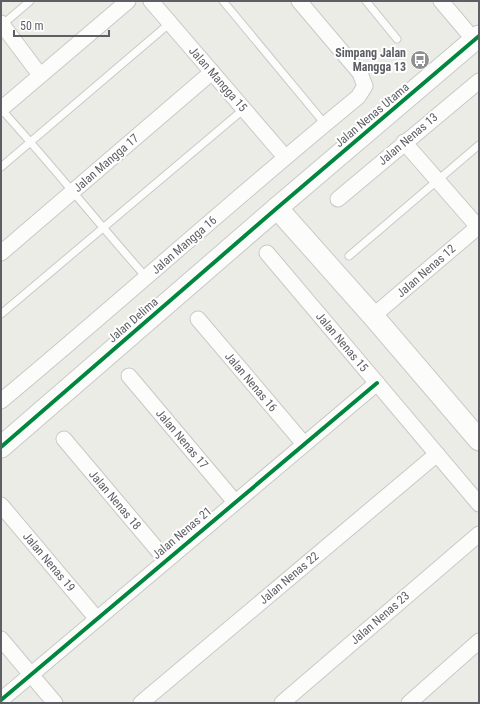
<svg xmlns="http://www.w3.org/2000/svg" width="480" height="704" font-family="'Roboto Condensed',sans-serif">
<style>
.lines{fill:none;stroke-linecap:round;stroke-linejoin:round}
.lane-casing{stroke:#c8c8c8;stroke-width:9}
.street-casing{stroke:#c8c8c8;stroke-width:17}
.secondary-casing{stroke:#c8c9c9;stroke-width:23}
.lane{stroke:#fcfcfb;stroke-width:7}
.street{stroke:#fcfcfb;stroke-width:15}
.secondary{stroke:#fcfcfb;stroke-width:21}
.cycleway-casing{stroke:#fff;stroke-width:6}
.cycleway{stroke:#00873e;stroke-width:4}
.labels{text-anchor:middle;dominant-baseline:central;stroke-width:4;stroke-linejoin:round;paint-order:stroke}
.poi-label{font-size:12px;font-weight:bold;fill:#5d5f64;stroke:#fff;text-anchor:end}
.street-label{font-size:12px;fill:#5d5f64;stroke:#fff}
</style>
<rect width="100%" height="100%" fill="#ecece7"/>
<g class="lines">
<defs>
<g id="lane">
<path d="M 223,1 L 325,124"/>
<path d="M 366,1 L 397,39"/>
<path d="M 2,25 L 30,1"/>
<path d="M 1,109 C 51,164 97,222 146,277"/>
<path d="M 1,167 L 170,23"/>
<path d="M 349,256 L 479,145"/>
<path d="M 1,314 L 244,109"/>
</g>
<g id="street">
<path d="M 151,1 L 285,157"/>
<path d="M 441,1 L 474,40"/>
<path d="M 1,23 L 40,75"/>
<path d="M 1,109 L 128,1"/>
<path d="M 404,142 L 479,228"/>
<path d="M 338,199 L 479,81"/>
<path d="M 1,253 L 212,72"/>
<path d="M 267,253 L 479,504"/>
<path d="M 373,316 L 479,226"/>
<path d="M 198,319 L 304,444"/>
<path d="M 129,376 L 235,502"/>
<path d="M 1,401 C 121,301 237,196 358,97 L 365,86 L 360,73 L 299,1"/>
<path d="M 64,439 L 166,560"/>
<path d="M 1,505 L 97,619"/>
<path d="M 1,639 L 55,703"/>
<path d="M 1,700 L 377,383"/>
<path d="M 141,703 L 437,454"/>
<path d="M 282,703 L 479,534"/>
<path d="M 409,703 L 479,641"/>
</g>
<g id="secondary">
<path d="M 277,208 L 373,316 L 479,440"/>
<path d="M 1,447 L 277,208 L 479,36"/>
</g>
</defs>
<use href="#lane" class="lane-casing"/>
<use href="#street" class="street-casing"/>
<use href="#secondary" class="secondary-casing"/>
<use href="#lane" class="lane"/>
<use href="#street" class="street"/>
<use href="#secondary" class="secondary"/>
<defs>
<g id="cycleway">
<path d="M 1,447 L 277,208 L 479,36"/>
<path d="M 1,700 L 377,383"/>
</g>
</defs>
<use href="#cycleway" class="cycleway-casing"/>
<use href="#cycleway" class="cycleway"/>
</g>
<defs>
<symbol id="bus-disc" viewBox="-11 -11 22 22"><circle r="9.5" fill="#8f9092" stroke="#fff"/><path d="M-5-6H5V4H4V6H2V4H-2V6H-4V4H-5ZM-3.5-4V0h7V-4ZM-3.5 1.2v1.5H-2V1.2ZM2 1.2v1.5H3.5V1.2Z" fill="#fff"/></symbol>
</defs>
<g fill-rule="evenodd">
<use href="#bus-disc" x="409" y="49" width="22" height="22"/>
</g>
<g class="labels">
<g class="poi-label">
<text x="406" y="53">Simpang Jalan<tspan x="406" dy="14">Mangga 13</tspan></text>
</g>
<g class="street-label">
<text transform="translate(218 79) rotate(49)">Jalan Mangga 15</text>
<text transform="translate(372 115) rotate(-40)">Jalan Nenas Utama</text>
<text transform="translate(408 139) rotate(-40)">Jalan Nenas 13</text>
<text transform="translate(106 163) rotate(-41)">Jalan Mangga 17</text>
<text transform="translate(184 245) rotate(-41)">Jalan Mangga 16</text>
<text transform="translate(426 271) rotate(-41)">Jalan Nenas 12</text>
<text transform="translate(133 320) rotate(-41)">Jalan Delima</text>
<text transform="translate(342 342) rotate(50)">Jalan Nenas 15</text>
<text transform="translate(251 382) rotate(50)">Jalan Nenas 16</text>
<text transform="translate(182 439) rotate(50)">Jalan Nenas 17</text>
<text transform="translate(115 500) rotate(50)">Jalan Nenas 18</text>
<text transform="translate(182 533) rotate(-40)">Jalan Nenas 21</text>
<text transform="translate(49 562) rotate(50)">Jalan Nenas 19</text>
<text transform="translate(289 578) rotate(-40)">Jalan Nenas 22</text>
<text transform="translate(380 618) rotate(-41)">Jalan Nenas 23</text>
</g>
</g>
<rect width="480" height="704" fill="none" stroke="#5d5f64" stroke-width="4"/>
<path d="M14 30v6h95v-6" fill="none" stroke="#5d5f64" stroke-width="2"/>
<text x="20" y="30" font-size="12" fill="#5d5f64" stroke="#ffffff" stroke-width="3" paint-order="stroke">50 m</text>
</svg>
